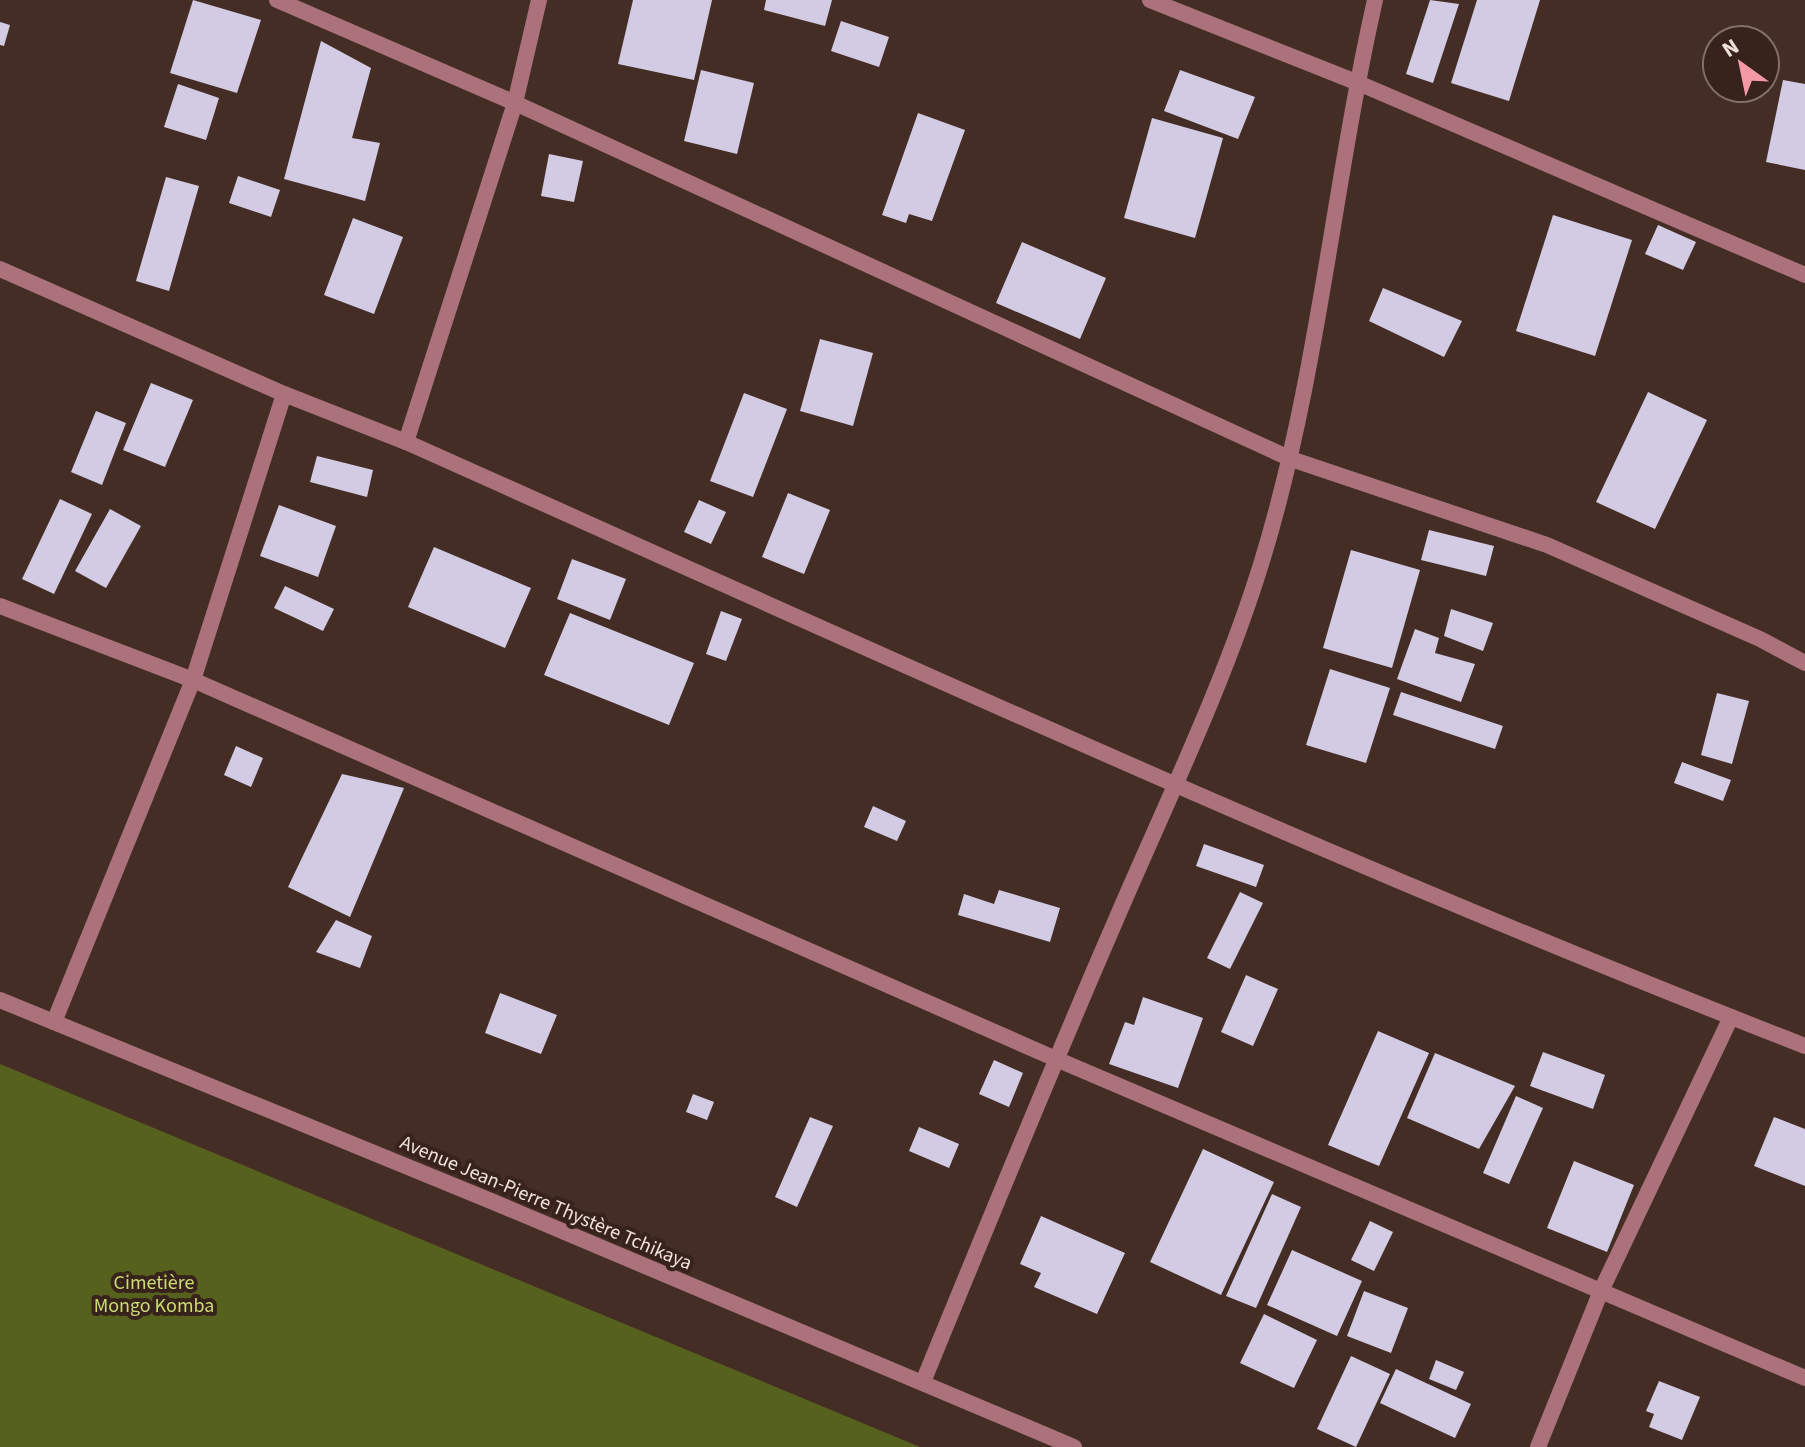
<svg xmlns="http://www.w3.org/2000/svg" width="1805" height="1447" font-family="'Source Sans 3',sans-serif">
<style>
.green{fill:#57611e}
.building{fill:#d3cbe4}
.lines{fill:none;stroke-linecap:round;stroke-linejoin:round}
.minor{stroke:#ab727b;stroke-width:16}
.tertiary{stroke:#ab727b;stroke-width:16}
.labels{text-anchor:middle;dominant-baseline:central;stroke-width:8;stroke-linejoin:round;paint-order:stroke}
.street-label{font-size:20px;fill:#efe1db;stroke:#38231c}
.park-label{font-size:20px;fill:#cadc73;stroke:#38231c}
</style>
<rect width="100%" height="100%" fill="#432d25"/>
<path class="green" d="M 0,1064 L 920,1447 L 0,1447 Z"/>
<g class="building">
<path d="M 193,0 L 261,20 L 237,93 L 170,73 Z"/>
<path d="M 633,0 L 712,0 L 694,80 L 618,64 Z"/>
<path d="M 766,0 L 832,0 L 825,26 L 764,10 Z"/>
<path d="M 1430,0 L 1459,4 L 1433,83 L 1406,74 Z"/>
<path d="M 1477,0 L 1540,0 L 1509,101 L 1451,83 Z"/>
<path d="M 841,21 L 889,37 L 879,67 L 831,51 Z"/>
<path d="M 0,22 L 10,25 L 4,46 L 0,45 Z"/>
<path d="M 321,41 L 371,68 L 352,138 L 380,143 L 365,201 L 284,179 Z"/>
<path d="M 701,70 L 754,83 L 737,154 L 684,141 Z"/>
<path d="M 1180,70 L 1255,97 L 1238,139 L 1164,111 Z"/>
<path d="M 1783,80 L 1805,84 L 1805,170 L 1766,162 Z"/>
<path d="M 178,84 L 219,98 L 206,140 L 164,127 Z"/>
<path d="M 918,113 L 965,130 L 932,221 L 909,214 L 906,223 L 882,215 Z"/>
<path d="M 1152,118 L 1223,138 L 1195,238 L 1124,218 Z"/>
<path d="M 549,154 L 583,161 L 574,202 L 541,196 Z"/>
<path d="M 238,176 L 280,190 L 271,217 L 229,203 Z"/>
<path d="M 166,177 L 199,186 L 169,291 L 136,281 Z"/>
<path d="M 1553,215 L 1632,240 L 1595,356 L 1516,331 Z"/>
<path d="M 353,218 L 403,237 L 374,314 L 324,295 Z"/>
<path d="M 1658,225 L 1696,242 L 1683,270 L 1645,254 Z"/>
<path d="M 1022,242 L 1106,278 L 1080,339 L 996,303 Z"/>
<path d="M 1383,288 L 1462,321 L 1444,357 L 1369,321 Z"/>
<path d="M 820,339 L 873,353 L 853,426 L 800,411 Z"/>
<path d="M 151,383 L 193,400 L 165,467 L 123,450 Z"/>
<path d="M 1648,392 L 1707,420 L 1655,529 L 1596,502 Z"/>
<path d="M 744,393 L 787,409 L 753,497 L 710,481 Z"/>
<path d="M 96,411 L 126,423 L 102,485 L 71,472 Z"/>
<path d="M 317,456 L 373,470 L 367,497 L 310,482 Z"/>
<path d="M 788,493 L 830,510 L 804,574 L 762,557 Z"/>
<path d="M 60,499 L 92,514 L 54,594 L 22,579 Z"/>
<path d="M 699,500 L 726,512 L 711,544 L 684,532 Z"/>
<path d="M 279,505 L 336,526 L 318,577 L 260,556 Z"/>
<path d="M 110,509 L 141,526 L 106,588 L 75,571 Z"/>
<path d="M 1429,530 L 1494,546 L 1486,576 L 1421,560 Z"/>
<path d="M 434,547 L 531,588 L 505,648 L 408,607 Z"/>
<path d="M 1351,550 L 1420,570 L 1392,668 L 1323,648 Z"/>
<path d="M 572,559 L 626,579 L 610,620 L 557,599 Z"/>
<path d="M 285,586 L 334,609 L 323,631 L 274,608 Z"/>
<path d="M 1451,609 L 1493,623 L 1483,651 L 1444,636 Z"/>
<path d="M 721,611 L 742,619 L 726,661 L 706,654 Z"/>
<path d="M 570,613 L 694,663 L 669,725 L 544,675 Z"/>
<path d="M 1415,629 L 1439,638 L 1435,653 L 1475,664 L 1461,702 L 1397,679 Z"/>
<path d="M 1330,669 L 1390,688 L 1366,763 L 1306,745 Z"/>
<path d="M 1401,692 L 1503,726 L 1495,749 L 1393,715 Z"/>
<path d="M 1717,693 L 1749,701 L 1732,764 L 1701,755 Z"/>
<path d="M 236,746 L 263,758 L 251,787 L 224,775 Z"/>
<path d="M 1682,762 L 1731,780 L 1723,801 L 1674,783 Z"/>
<path d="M 342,774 L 404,788 L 350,917 L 288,887 Z"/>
<path d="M 873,806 L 906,821 L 897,841 L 864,827 Z"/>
<path d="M 1204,844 L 1264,865 L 1256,887 L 1196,866 Z"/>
<path d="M 999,890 L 1060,908 L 1050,942 L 958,915 L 964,894 L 994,904 Z"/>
<path d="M 1240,892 L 1263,903 L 1230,969 L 1207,958 Z"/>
<path d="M 336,920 L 372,936 L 360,968 L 316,952 Z"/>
<path d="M 1246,975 L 1278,989 L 1253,1046 L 1221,1032 Z"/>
<path d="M 500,993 L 557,1015 L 541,1054 L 485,1033 Z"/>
<path d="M 1143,997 L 1203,1018 L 1178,1088 L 1109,1064 L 1125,1022 L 1134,1025 Z"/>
<path d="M 1378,1031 L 1429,1053 L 1379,1166 L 1328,1145 Z"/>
<path d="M 1543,1052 L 1605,1075 L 1593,1109 L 1530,1086 Z"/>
<path d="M 1435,1053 L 1515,1086 L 1479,1149 L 1407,1118 Z"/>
<path d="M 994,1060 L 1023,1073 L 1009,1107 L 979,1094 Z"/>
<path d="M 693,1094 L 714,1102 L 707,1120 L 686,1112 Z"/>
<path d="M 1516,1096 L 1543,1108 L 1509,1184 L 1483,1173 Z"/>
<path d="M 810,1117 L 833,1126 L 797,1207 L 775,1197 Z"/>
<path d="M 1774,1117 L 1805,1129 L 1805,1186 L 1754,1166 Z"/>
<path d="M 919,1127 L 959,1144 L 949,1168 L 909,1151 Z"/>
<path d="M 1203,1149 L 1274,1182 L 1221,1295 L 1150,1262 Z"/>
<path d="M 1574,1161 L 1634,1185 L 1607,1252 L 1547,1228 Z"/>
<path d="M 1272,1194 L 1301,1207 L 1256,1308 L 1226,1296 Z"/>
<path d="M 1041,1216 L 1125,1253 L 1097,1314 L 1034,1287 L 1041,1273 L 1020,1264 Z"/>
<path d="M 1370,1221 L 1393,1232 L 1374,1271 L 1351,1260 Z"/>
<path d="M 1292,1250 L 1362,1281 L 1337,1336 L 1267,1305 Z"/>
<path d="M 1364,1291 L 1408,1308 L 1391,1353 L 1347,1336 Z"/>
<path d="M 1264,1314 L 1317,1340 L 1294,1388 L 1240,1363 Z"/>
<path d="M 1351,1356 L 1390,1374 L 1356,1447 L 1317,1429 Z"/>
<path d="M 1436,1360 L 1464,1372 L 1456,1390 L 1429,1379 Z"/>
<path d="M 1396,1369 L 1471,1404 L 1455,1438 L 1380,1403 Z"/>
<path d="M 1659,1381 L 1700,1397 L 1682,1440 L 1649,1427 L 1654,1414 L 1646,1411 Z"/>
</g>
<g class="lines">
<g class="minor">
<path d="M 277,0 L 515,103 L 1291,459 L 1547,545 L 1760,639 L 1805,663"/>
<path d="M 1150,0 L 1356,82 L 1805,275"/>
<path d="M 0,269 L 284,394 L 193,680 L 54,1022"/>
<path d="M 284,394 L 406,442 C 870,649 1332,862 1805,1046"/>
<path d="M 406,442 L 515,103 L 539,0"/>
<path d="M 0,606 L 193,680 L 1056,1059 L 1805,1378"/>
<path d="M 923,1382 C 986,1228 1049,1074 1115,922 C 1166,803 1224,685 1262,561 C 1318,379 1333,186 1375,0"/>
<path d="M 1538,1447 L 1601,1291 L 1731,1017"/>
</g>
<path class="tertiary" d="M 0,1000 L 491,1201 L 1074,1447"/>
</g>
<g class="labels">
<g class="street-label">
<text transform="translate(546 1203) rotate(23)">Avenue Jean-Pierre Thystère Tchikaya</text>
</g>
<g class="park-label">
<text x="154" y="1283">Cimetière<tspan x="154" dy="23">Mongo Komba</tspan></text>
</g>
</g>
<g transform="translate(1741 64) rotate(327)"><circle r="38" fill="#38231c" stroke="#816f68" stroke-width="2"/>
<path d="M0-6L14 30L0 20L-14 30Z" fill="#f49aa7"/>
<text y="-12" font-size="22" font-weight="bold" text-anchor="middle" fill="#efe1db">N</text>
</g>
</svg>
